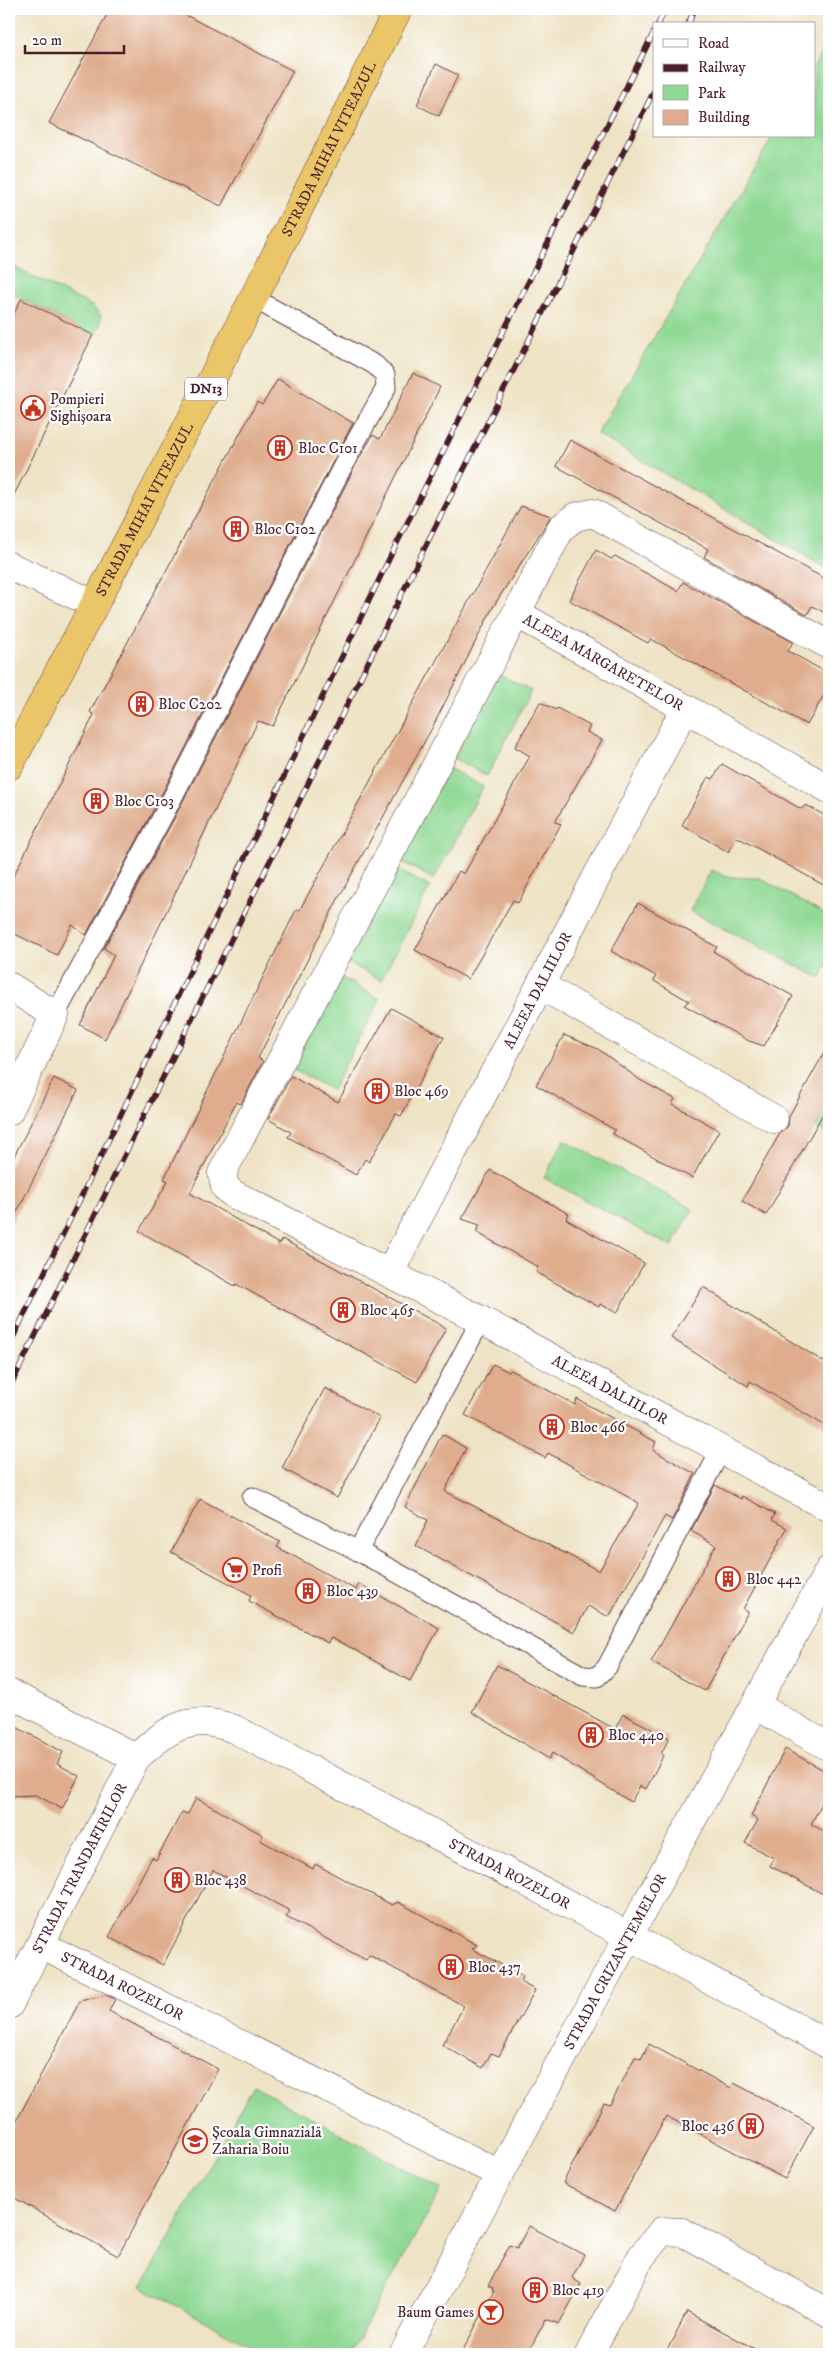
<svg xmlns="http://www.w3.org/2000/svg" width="838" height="2363" font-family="'IM FELL DW Pica',serif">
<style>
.green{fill:#90d994;stroke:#6d7c60}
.building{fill:#dfad8d}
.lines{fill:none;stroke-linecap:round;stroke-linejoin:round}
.lane-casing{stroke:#633c42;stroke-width:21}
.street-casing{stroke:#633c42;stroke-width:29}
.highway-casing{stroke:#633c42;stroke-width:29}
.lane{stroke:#fff;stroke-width:19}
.street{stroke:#fff;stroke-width:28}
.highway{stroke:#ebc669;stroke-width:28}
.rail-casing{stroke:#4a1f2b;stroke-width:5.5}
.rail{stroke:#fff;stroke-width:4;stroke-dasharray:11;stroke-linecap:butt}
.labels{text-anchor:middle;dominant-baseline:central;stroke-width:4.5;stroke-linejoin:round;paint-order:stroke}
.shield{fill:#fff;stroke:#80626b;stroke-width:1}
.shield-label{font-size:14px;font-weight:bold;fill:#4a1f2b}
.street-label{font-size:15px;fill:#4a1f2b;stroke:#fff}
.poi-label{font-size:15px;fill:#4a1f2b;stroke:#fff;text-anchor:start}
</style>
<rect width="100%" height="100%" fill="#fff"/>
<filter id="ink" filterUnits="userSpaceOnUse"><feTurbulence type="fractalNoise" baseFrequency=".02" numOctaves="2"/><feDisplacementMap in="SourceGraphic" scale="10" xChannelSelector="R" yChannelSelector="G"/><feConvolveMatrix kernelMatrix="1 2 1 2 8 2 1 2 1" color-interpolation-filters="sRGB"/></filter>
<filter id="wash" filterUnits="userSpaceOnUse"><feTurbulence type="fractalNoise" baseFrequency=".0096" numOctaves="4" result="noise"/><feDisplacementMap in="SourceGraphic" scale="20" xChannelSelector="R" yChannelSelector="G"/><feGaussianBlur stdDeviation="1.12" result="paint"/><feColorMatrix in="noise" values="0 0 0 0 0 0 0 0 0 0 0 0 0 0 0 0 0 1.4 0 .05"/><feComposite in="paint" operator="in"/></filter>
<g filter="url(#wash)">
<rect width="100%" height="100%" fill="#eee3c5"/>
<g class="green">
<path d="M 829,40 L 829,570 L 597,434 L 773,136 L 814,136 L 814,66 Z"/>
<path d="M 9,265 L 92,306 L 101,316 L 100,325 L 94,336 L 9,292 Z"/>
<path d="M 498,674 L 531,691 L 487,776 L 454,758 Z"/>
<path d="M 449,768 L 483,787 L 434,879 L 400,861 Z"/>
<path d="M 396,869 L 430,887 L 381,980 L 347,962 Z"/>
<path d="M 711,870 L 727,877 L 760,878 L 829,917 L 829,961 L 820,978 L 690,911 Z"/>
<path d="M 340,977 L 380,999 L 332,1090 L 292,1069 Z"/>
<path d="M 829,1102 L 829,1135 L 816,1127 Z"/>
<path d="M 564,1140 L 693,1209 L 672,1247 L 544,1178 Z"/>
<path d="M 253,2086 L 441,2189 L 350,2354 L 265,2354 L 142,2287 Z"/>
</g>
<g id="blocks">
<g class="building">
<path d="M 110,9 L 174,9 L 293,71 L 221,206 L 49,123 Z"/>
<path d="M 436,64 L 458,75 L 439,116 L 417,105 Z"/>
<path d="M 21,299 L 93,335 L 9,505 L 9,324 Z"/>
<path d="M 413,373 L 440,387 L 273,726 L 258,721 L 105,1039 L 80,1025 L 114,955 L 104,948 L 175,817 L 361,455 L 373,435 L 380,439 Z"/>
<path d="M 278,379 L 353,423 L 155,807 L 86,935 L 72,925 L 57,955 L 9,931 L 9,885 L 94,715 L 90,712 L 257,402 L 262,405 Z"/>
<path d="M 570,440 L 829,581 L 829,615 L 812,606 L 807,615 L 704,557 L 708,549 L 556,466 Z"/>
<path d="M 521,506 L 551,516 L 493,607 L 432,728 L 337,901 L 258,1058 L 263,1061 L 241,1104 L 236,1102 L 190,1193 L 279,1244 L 282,1239 L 446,1328 L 417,1382 L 236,1284 L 235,1286 L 139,1231 L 168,1181 L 164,1179 L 296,910 L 299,911 Z"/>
<path d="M 596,550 L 611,559 L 615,556 L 678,591 L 683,582 L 793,642 L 788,651 L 829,674 L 829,686 L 807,725 L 651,639 L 648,643 L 569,600 Z"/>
<path d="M 540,702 L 556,710 L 557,708 L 590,726 L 587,732 L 602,740 L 555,822 L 561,824 L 518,903 L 513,900 L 468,979 L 415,950 L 459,871 L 464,874 L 530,756 L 515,747 Z"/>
<path d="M 722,764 L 801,809 L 806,805 L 829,818 L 829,888 L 737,837 L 728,852 L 682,825 L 708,777 L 713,779 Z"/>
<path d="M 638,903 L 717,947 L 714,952 L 793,996 L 764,1046 L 749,1041 L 684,1005 L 689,1001 L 654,981 L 656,976 L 611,951 Z"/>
<path d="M 391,1008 L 444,1037 L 401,1116 L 396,1114 L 369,1162 L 365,1159 L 356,1175 L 288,1137 L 291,1132 L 268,1119 L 291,1076 L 338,1102 Z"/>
<path d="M 564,1035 L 598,1049 L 640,1080 L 675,1099 L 672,1104 L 719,1130 L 692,1178 L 613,1134 L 615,1130 L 536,1085 Z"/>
<path d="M 829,1044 L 829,1103 L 766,1215 L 742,1201 L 780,1133 L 788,1126 L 789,1116 Z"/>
<path d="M 54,1078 L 78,1090 L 9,1228 L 9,1166 Z"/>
<path d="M 490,1170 L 569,1214 L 566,1219 L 644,1263 L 617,1313 L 600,1304 L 599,1307 L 536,1272 L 538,1267 L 476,1232 L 480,1225 L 462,1219 Z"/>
<path d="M 703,1287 L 829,1365 L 829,1428 L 750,1381 L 748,1386 L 671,1338 Z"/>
<path d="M 493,1364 L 509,1372 L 511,1370 L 575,1405 L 577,1399 L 656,1442 L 653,1450 L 695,1474 L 672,1520 L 665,1516 L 609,1617 L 588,1606 L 574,1632 L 416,1546 L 428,1520 L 405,1507 L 442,1434 L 466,1448 L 445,1491 L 599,1571 L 639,1503 L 548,1453 L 545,1458 L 465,1415 Z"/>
<path d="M 325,1388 L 380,1418 L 337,1498 L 282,1468 Z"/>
<path d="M 715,1485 L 741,1499 L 742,1496 L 775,1514 L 772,1520 L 787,1528 L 743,1609 L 748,1612 L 705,1691 L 651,1662 L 716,1545 L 691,1531 Z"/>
<path d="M 200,1499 L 280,1542 L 277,1547 L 356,1590 L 359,1584 L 439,1628 L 410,1681 L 348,1646 L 331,1638 L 328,1643 L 249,1601 L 251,1595 L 171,1552 Z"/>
<path d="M 497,1665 L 615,1729 L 623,1714 L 669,1738 L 661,1754 L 663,1756 L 646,1789 L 640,1786 L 631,1802 L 552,1753 L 549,1759 L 472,1712 Z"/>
<path d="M 9,1723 L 63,1752 L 57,1764 L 79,1776 L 62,1809 L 36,1795 L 9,1796 Z"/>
<path d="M 785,1749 L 829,1773 L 829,1790 L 811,1824 L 829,1834 L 829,1897 L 770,1866 L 774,1858 L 745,1843 L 758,1820 L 751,1816 Z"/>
<path d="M 196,1798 L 263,1835 L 260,1840 L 313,1869 L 315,1864 L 392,1905 L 398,1902 L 477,1945 L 472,1949 L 523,1976 L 520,1982 L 535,1990 L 499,2056 L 491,2053 L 483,2068 L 442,2045 L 464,2006 L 369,1955 L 366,1960 L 286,1917 L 290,1911 L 213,1870 L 163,1965 L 109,1937 L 152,1857 L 156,1860 L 182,1812 L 188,1814 Z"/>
<path d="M 106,1995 L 115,1999 L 109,2011 L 218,2069 L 118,2256 L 9,2195 L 9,2135 L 80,2001 Z"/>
<path d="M 649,2044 L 731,2088 L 734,2083 L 814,2126 L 785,2179 L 666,2116 L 615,2211 L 563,2183 L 604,2103 L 610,2105 L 635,2057 L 641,2059 Z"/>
<path d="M 529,2226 L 584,2255 L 572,2278 L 581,2284 L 559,2324 L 546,2319 L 527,2354 L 461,2354 L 494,2291 L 492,2291 L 493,2288 L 488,2286 L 501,2261 L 510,2245 L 517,2248 Z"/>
<path d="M 687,2312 L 764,2354 L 665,2354 Z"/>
</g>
</g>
</g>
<g filter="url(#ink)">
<use href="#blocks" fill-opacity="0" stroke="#633c42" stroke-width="1"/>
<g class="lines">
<defs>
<g id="lane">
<path d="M 55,1015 L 165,812 L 351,450 L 386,388 L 385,375 L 375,365 L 253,298"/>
<path d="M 252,1497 L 358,1551 L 583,1676 L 597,1677 L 607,1667 L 721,1450"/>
<path d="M 358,1551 L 481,1320"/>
</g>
<g id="street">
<path d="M 9,566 L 95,604"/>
<path id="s1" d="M 518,614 L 829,789"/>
<path id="s2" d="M 829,645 L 593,513 L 575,517 L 561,528 L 222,1173 L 225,1187 L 233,1194 L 481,1320 L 829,1508"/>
<path d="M 540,985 L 774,1119"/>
<path d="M 9,986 L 55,1015 L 9,1111"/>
<path id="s3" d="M 390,1272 L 685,708"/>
<path d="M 9,1693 L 136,1758"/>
<path d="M 755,1705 L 829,1747"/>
<path id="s4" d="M 41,1945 L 500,2174"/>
<path id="s5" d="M 9,2005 L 136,1758 C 168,1728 191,1712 234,1729 L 629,1936 L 829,2045"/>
<path id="s6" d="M 403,2354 L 599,1990 L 829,1570"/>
<path d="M 589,2354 L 641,2257 L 662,2231 L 682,2232 L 829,2313"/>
</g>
<g id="highway">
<path id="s7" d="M 9,766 C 142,516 274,264 398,9"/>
</g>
</defs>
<use href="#lane" class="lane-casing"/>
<use href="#street" class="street-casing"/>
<use href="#highway" class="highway-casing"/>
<use href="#lane" class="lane"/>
<use href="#street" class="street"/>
<use href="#highway" class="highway"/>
<defs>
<g id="rail">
<path d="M 658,24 L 666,9"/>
<path d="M 688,24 L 695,9"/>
<path d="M 9,1346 L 390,557 L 654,32"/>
<path d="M 9,1389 L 421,555 L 654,91"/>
</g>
</defs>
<use href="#rail" class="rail-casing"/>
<use href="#rail" class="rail"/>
</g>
</g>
<defs>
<symbol id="civic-ring" viewBox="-11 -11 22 22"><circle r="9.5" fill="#fff" stroke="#c8321e" stroke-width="1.5"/><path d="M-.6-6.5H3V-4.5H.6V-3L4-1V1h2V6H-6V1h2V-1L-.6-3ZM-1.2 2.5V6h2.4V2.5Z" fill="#c8321e"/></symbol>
<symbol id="building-ring" viewBox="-11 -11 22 22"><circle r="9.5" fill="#fff" stroke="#c8321e" stroke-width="1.5"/><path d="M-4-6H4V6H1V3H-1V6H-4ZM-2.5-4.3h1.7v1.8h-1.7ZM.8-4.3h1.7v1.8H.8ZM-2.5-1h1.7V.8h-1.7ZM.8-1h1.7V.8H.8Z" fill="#c8321e"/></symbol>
<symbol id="supermarket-ring" viewBox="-11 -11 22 22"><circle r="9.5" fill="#fff" stroke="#c8321e" stroke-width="1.5"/><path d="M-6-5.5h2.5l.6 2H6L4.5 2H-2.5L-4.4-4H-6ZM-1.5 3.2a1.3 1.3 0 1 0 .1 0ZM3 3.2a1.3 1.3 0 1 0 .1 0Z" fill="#c8321e"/></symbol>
<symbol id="school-ring" viewBox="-11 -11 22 22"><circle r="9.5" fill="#fff" stroke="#c8321e" stroke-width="1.5"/><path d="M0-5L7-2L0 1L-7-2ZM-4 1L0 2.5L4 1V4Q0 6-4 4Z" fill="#c8321e"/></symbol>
<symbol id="bar-ring" viewBox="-11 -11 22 22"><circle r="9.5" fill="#fff" stroke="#c8321e" stroke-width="1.5"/><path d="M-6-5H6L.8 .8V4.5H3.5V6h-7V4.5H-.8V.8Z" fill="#c8321e"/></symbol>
</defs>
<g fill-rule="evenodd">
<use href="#civic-ring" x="19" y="394" width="28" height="28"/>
<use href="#building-ring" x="266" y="434" width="28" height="28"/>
<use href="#building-ring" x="222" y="515" width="28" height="28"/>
<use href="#building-ring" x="127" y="690" width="28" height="28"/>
<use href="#building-ring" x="82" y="787" width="28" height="28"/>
<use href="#building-ring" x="363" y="1077" width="28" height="28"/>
<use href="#building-ring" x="329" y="1296" width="28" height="28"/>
<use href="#building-ring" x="538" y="1413" width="28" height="28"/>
<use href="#supermarket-ring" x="221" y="1556" width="28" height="28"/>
<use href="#building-ring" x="714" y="1565" width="28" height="28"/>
<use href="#building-ring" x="294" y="1577" width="28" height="28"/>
<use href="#building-ring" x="577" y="1721" width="28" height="28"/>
<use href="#building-ring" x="163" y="1866" width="28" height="28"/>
<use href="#building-ring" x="437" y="1953" width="28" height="28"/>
<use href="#building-ring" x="737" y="2112" width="28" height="28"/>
<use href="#school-ring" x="181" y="2127" width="28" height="28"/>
<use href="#building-ring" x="521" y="2276" width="28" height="28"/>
<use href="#bar-ring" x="477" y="2298" width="28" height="28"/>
</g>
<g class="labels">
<rect class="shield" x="185" y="377.5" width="42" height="23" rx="4"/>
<g class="shield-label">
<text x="206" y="389">DN13</text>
</g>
<g class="street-label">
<text stroke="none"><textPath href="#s7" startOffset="695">STRADA MIHAI VITEAZUL</textPath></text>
<text stroke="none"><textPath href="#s7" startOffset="290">STRADA MIHAI VITEAZUL</textPath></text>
<text stroke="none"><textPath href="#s1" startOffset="98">ALEEA MARGARETELOR</textPath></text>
<text stroke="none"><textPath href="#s3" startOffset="318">ALEEA DALIILOR</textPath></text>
<text stroke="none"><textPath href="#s2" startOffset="1485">ALEEA DALIILOR</textPath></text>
<text stroke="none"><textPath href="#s5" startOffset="154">STRADA TRANDAFIRILOR</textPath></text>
<text stroke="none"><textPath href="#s5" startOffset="699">STRADA ROZELOR</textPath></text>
<text stroke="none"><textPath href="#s6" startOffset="446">STRADA CRIZANTEMELOR</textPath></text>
<text stroke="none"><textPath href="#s4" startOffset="91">STRADA ROZELOR</textPath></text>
</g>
<g class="poi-label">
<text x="50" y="399">Pompieri<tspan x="50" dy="17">Sighișoara</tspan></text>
<text x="298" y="448">Bloc C101</text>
<text x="254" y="529">Bloc C102</text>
<text x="158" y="704">Bloc C202</text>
<text x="114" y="801">Bloc C103</text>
<text x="394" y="1091">Bloc 469</text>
<text x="360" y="1310">Bloc 465</text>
<text x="570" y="1427">Bloc 466</text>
<text x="252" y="1570">Profi</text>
<text x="746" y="1579">Bloc 442</text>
<text x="326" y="1591">Bloc 439</text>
<text x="608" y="1735">Bloc 440</text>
<text x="194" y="1880">Bloc 438</text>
<text x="468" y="1967">Bloc 437</text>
<text x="734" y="2126" text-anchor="end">Bloc 436</text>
<text x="212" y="2132">Școala Gimnazială<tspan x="212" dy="17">Zaharia Boiu</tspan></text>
<text x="552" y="2290">Bloc 419</text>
<text x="474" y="2312" text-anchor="end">Baum Games</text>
</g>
</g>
<rect width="838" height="2363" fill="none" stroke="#fff" stroke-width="30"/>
<rect x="653" y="22" width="162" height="115" fill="#ffffff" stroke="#b7a5aa"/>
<rect x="663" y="39" width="25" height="8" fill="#ffffff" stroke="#b7a5aa"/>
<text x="698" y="48" font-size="15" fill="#4a1f2b">Road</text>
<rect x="663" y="64" width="25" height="8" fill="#4a1f2b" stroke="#b7a5aa"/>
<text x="698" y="72" font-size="15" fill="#4a1f2b">Railway</text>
<rect x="663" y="85" width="25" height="15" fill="#90d994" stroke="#b7a5aa"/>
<text x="698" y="98" font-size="15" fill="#4a1f2b">Park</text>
<rect x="663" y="110" width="25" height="15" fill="#dfad8d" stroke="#b7a5aa"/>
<text x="698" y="122" font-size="15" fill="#4a1f2b">Building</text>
<path d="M25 45v8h99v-8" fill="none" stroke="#4a1f2b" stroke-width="2.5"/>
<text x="32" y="45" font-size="15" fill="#4a1f2b" stroke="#ffffff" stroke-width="4" paint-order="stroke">20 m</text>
</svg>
